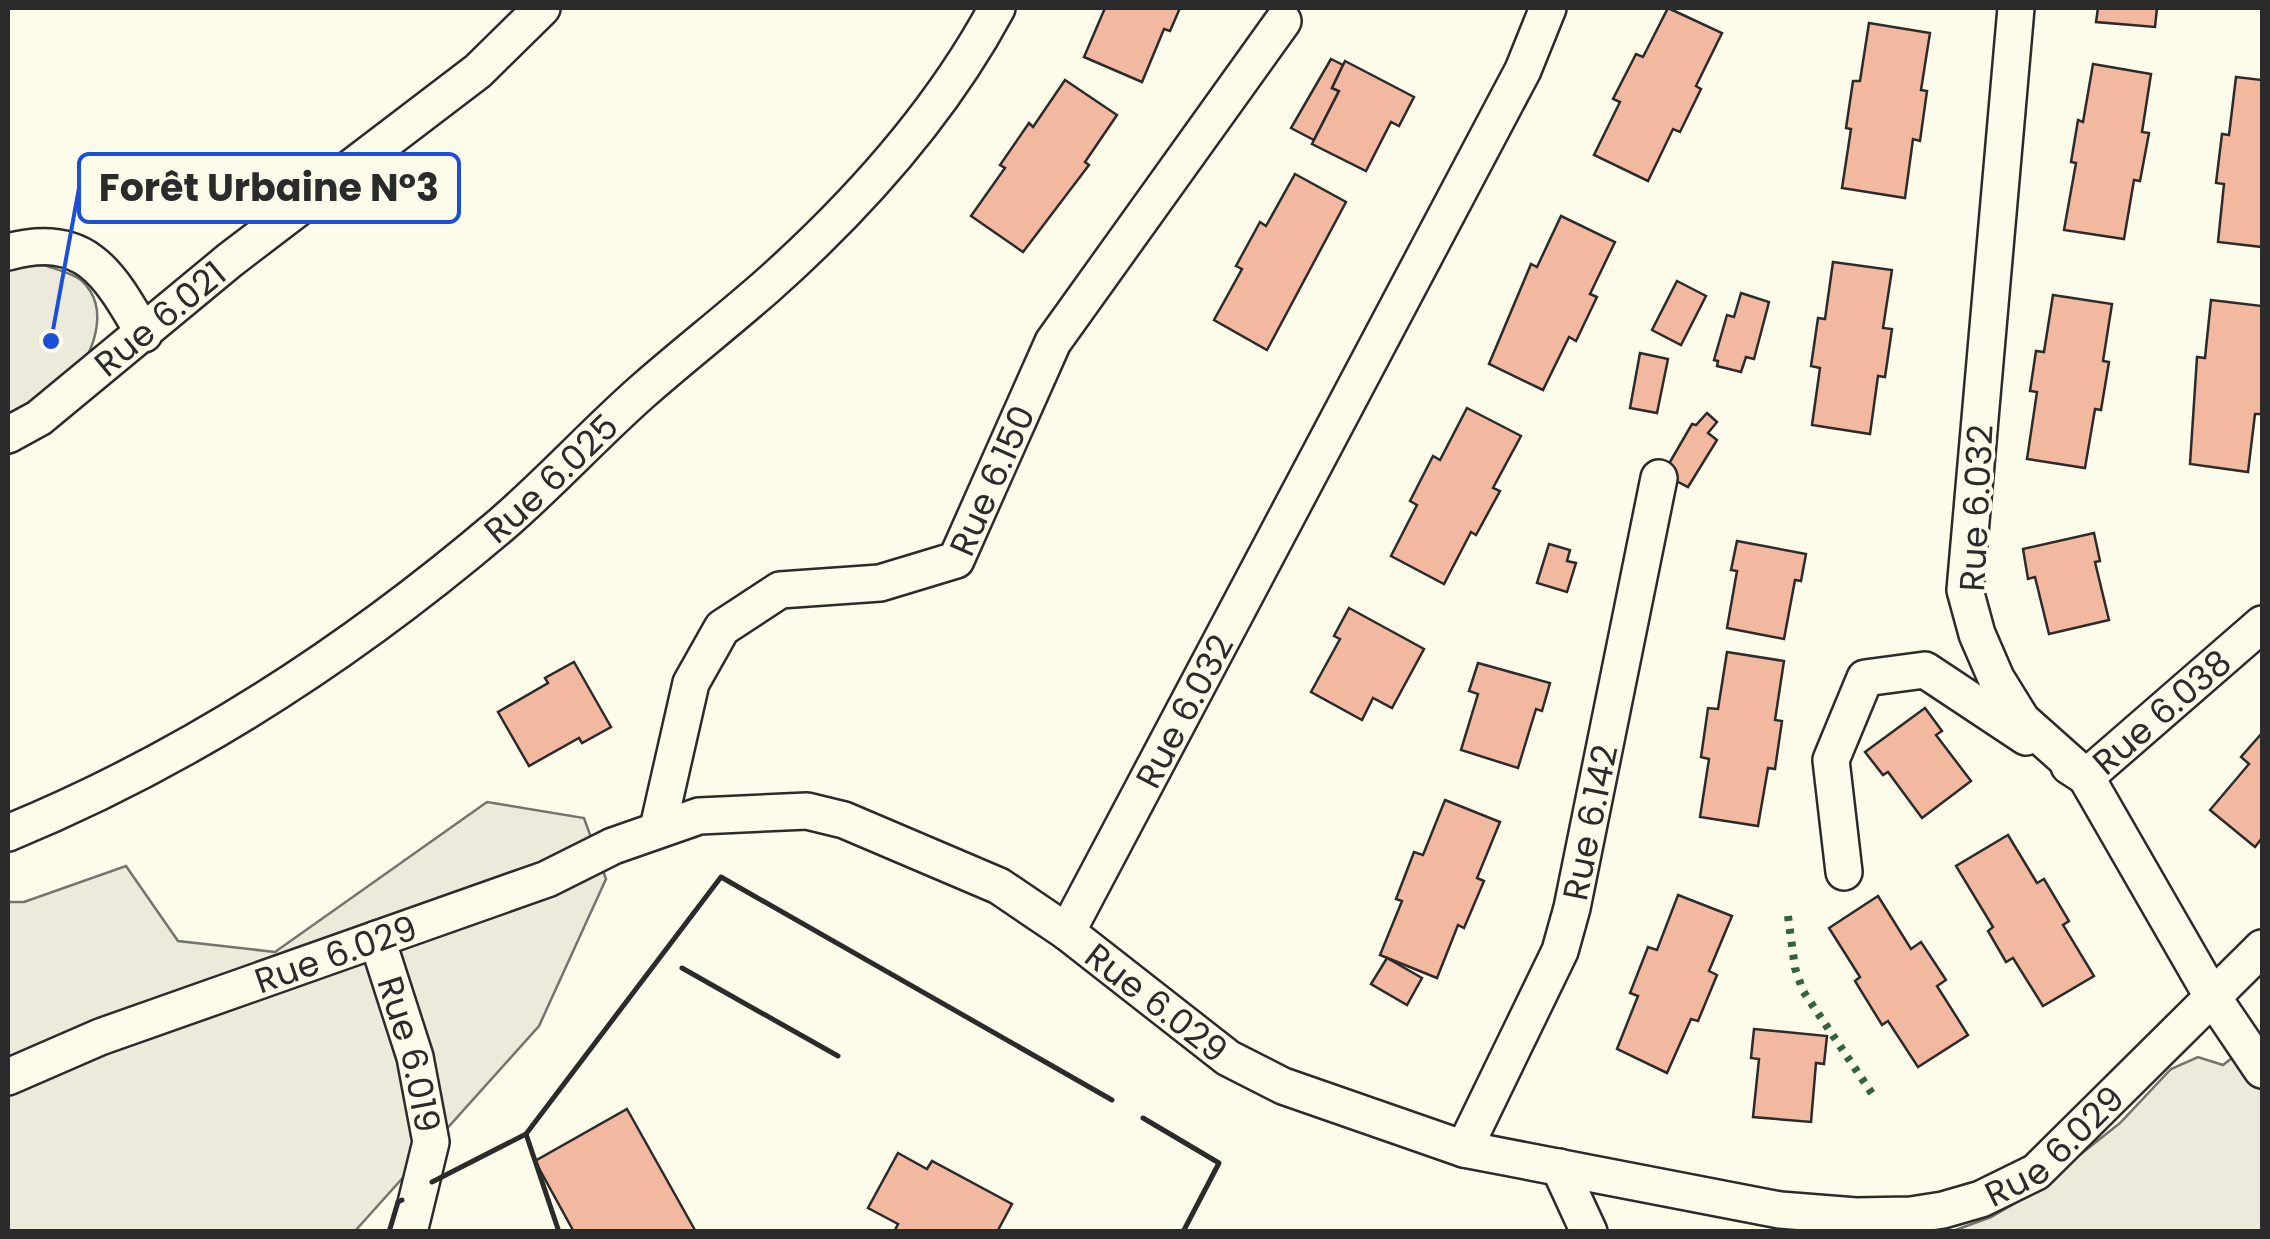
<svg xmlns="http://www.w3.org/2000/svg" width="2270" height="1239" font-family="Poppins,sans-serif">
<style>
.green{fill:#ecebdb;stroke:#74746e;stroke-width:2.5}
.building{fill:#f2b8a0;stroke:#2b2b2b;stroke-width:2.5}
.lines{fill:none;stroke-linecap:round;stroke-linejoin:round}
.street-casing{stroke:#2b2b2b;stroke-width:40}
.street{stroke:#fdfbea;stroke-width:35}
.hedge{stroke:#34623c;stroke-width:8;stroke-dasharray:5 8;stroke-linecap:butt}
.wall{stroke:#2b2b2b;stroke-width:5}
.labels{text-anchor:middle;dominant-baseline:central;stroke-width:8;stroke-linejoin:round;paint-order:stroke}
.street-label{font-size:35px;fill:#2b2b2b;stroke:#fdfbea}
.leader{fill:none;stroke:#1d4ed8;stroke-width:4}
.callout-dot{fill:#1d4ed8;stroke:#fdfbea;stroke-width:4}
.callout{fill:#fdfbea;stroke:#1d4ed8;stroke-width:4}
.callout-label{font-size:38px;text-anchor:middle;font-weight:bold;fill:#2b2b2b}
</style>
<rect width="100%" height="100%" fill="#fdfbea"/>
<g class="green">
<path d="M 44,265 C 55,269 72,273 81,280 C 113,309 92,360 66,385 C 50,400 26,412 8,424 L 8,267 Z"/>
<path d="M 487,802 L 584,818 L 606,879 L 539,1026 L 355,1231 L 8,1232 L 8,902 L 24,902 L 126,866 L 178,941 L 275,952 Z"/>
<path d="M 2262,1034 L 2262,1231 L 1950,1232 L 1991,1217 L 2029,1195 L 2120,1123 L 2171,1069 L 2198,1057 L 2223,1065 Z"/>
</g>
<g class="building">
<path d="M 1105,8 L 1180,8 L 1170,31 L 1164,29 L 1142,82 L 1084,57 Z"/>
<path d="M 1668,8 L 1722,33 L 1696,86 L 1701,89 L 1680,132 L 1673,129 L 1648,181 L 1594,155 L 1620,102 L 1613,99 L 1636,54 L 1643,57 Z"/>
<path d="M 2098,8 L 2157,8 L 2155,27 L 2096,22 Z"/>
<path d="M 1869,23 L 1930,33 L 1921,90 L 1927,91 L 1920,141 L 1913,139 L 1905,198 L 1842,188 L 1851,129 L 1846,128 L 1853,81 L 1860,81 Z"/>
<path d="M 1331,59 L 1343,65 L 1332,88 L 1339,91 L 1314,140 L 1291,128 Z"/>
<path d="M 1345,61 L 1414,97 L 1399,126 L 1391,122 L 1366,171 L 1312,144 L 1339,91 L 1332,88 Z"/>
<path d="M 2093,64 L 2151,74 L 2142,132 L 2149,133 L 2140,181 L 2134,180 L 2124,239 L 2064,230 L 2076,163 L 2071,162 L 2078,120 L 2083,122 Z"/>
<path d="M 2236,77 L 2262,80 L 2262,247 L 2218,242 L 2224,184 L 2216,183 L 2222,134 L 2229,135 Z"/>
<path d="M 1065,80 L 1117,115 L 1085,162 L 1089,165 L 1023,252 L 971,216 L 1005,168 L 1000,165 L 1029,123 L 1033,127 Z"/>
<path d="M 1295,174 L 1346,202 L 1267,350 L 1214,320 L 1242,269 L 1236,266 L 1260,222 L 1266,226 Z"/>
<path d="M 1561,216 L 1615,242 L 1590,294 L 1597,297 L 1576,341 L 1569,337 L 1543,390 L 1489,364 L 1531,264 L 1537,267 Z"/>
<path d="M 1833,262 L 1892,270 L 1883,328 L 1892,329 L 1885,377 L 1878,376 L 1870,434 L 1812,425 L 1820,368 L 1811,366 L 1818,318 L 1825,319 Z"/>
<path d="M 1677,281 L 1706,296 L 1681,345 L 1652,330 Z"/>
<path d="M 1741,293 L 1769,302 L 1754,359 L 1746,357 L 1741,372 L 1717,366 L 1718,361 L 1714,360 L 1727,315 L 1734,317 Z"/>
<path d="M 2053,295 L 2112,304 L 2103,361 L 2109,362 L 2101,410 L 2095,409 L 2085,468 L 2027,459 L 2037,392 L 2030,391 L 2036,351 L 2044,352 Z"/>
<path d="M 2211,300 L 2262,306 L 2262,414 L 2255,414 L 2248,472 L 2190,464 L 2197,357 L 2205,358 Z"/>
<path d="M 1640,353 L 1668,359 L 1657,413 L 1630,408 Z"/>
<path d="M 1467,408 L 1521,436 L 1493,488 L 1500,491 L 1476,535 L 1471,532 L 1444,584 L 1391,556 L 1417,505 L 1410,501 L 1433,456 L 1440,460 Z"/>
<path d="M 1707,413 L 1717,422 L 1708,433 L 1717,440 L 1688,487 L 1663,474 L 1692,424 L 1696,425 Z"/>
<path d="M 2094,533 L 2100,561 L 2095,562 L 2109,620 L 2049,634 L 2035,577 L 2028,579 L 2023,549 Z"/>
<path d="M 1737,541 L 1806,554 L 1801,581 L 1795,580 L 1784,639 L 1727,628 L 1737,571 L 1731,570 Z"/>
<path d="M 1549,544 L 1570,550 L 1567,561 L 1576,563 L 1567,592 L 1537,583 Z"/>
<path d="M 1349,608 L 1424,649 L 1392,708 L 1373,698 L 1362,720 L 1311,692 L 1340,639 L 1334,636 Z"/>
<path d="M 1727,652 L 1784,661 L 1775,720 L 1782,721 L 1775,769 L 1768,768 L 1758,826 L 1700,817 L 1709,759 L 1701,757 L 1708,708 L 1718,709 Z"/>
<path d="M 574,662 L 611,727 L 582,743 L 579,738 L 529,766 L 498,712 L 548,683 L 545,678 Z"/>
<path d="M 1478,663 L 1550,683 L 1542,711 L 1536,709 L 1518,768 L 1461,750 L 1478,694 L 1469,691 Z"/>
<path d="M 1925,708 L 1942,731 L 1936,735 L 1971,781 L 1922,818 L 1888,772 L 1883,775 L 1865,752 Z"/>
<path d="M 2262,733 L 2262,838 L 2255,847 L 2210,810 L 2249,764 L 2241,757 Z"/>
<path d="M 1445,800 L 1500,822 L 1477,878 L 1484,881 L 1464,928 L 1458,925 L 1437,978 L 1380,955 L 1402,901 L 1396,899 L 1414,852 L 1423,855 Z"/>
<path d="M 2008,835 L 2037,883 L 2044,879 L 2069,921 L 2063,925 L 2094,976 L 2043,1006 L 2013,958 L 2006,962 L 1988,931 L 1993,927 L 1956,866 Z"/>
<path d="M 1678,895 L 1732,916 L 1709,971 L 1717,975 L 1698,1021 L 1691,1019 L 1667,1073 L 1617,1049 L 1638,996 L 1630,993 L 1648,947 L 1657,950 Z"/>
<path d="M 1878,896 L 1911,949 L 1921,942 L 1946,980 L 1937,986 L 1968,1035 L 1918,1067 L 1888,1021 L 1882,1025 L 1855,981 L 1860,977 L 1829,928 Z"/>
<path d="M 1387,958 L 1422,978 L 1407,1005 L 1371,984 Z"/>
<path d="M 1754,1029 L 1827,1036 L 1824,1064 L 1816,1063 L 1811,1122 L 1753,1117 L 1759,1059 L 1751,1058 Z"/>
<path d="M 627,1109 L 696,1232 L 574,1232 L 535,1161 Z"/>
<path d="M 898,1153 L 927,1169 L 932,1161 L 1012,1204 L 997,1232 L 894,1232 L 898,1224 L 868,1208 Z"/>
</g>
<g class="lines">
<defs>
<g id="street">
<path d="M 2016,8 L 1965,590 L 1977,634 L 1996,678 L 2022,720 L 2086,777 L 2212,996 L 2262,1070"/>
<path d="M 8,252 C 86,231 109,274 144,334"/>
<path id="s1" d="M 8,435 L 39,418 L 230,260 L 478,71 L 542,8"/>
<path id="s2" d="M 2069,766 L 2086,777 L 2262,624"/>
<path id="s3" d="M 658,828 L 691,683 L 722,628 L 780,590 L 880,583 L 956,560 L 1053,342 L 1283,21"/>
<path id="s4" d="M 8,833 C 188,759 353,651 501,525 C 551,482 595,433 644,390 C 684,355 726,322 766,287 C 856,207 940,114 997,8"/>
<path d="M 1844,872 L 1831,760 L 1865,678 L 1925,670 L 2026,737"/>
<path id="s5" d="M 1067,932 L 1523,70 L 1548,8"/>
<path id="s6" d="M 377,939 L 415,1057 L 431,1142 L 409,1232"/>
<path id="s7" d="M 8,1077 L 100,1037 L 547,879 L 613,846 L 699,816 L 807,811 L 844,820 L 999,886 L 1067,932 L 1228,1058 L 1283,1086 L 1464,1149 L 1780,1210 L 1856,1216 L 1911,1215 L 1943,1210 L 1981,1199 L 2036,1172 L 2262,948"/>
<path id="s8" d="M 1464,1149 L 1560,951 L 1572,908 L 1659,478"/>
<path d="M 1559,1167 L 1589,1232"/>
</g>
</defs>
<use href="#street" class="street-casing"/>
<use href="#street" class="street"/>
<path class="hedge" d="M 1788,916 L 1795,968 L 1803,991 L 1873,1095"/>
<g class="wall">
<path d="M 682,968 L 838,1056"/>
<path d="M 1143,1118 L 1219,1163 L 1183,1232"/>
<path d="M 526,1134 L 559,1232"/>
<path d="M 432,1182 L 526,1134 L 721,877 L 1112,1100"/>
<path d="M 389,1232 L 398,1202 L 402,1200"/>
</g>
</g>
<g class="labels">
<g class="street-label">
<text stroke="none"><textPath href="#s1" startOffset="192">Rue 6.021</textPath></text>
<text stroke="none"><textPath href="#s4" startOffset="652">Rue 6.025</textPath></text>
<text stroke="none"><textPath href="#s3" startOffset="548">Rue 6.150</textPath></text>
<text transform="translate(1976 508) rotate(-87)">Rue 6.032</text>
<text stroke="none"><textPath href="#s5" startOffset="250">Rue 6.032</textPath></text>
<text stroke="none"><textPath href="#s2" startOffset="120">Rue 6.038</textPath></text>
<text stroke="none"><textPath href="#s8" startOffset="352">Rue 6.142</textPath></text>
<text stroke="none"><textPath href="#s7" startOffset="350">Rue 6.029</textPath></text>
<text stroke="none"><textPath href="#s7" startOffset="1250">Rue 6.029</textPath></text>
<text stroke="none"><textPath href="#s6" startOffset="120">Rue 6.019</textPath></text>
<text stroke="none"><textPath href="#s7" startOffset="2210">Rue 6.029</textPath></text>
</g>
</g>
<path class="leader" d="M51 341L79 188"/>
<circle class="callout-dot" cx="51" cy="341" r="10"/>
<rect class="callout" x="79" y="154" width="380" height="68" rx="10"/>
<g class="callout-label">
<text x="269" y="201">Forêt Urbaine N°3</text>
</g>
<rect width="2270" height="1239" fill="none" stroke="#2b2b2b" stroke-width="20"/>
</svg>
